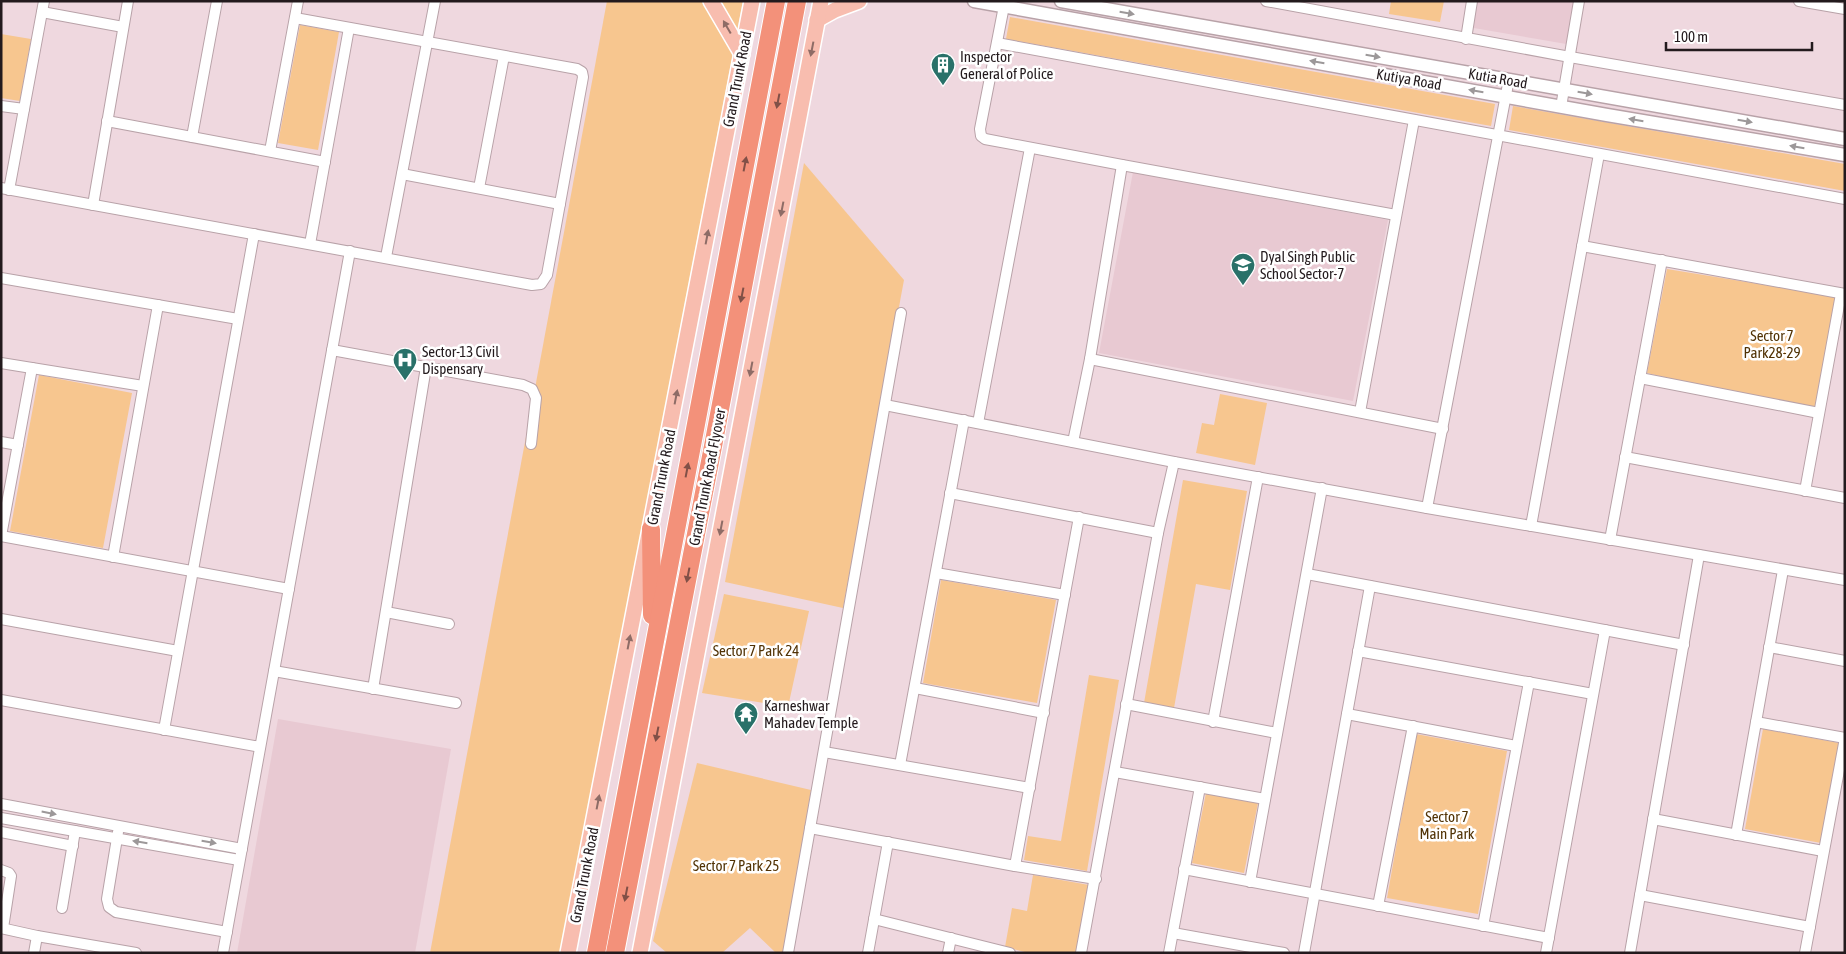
<svg xmlns="http://www.w3.org/2000/svg" width="1846" height="954" font-family="'Asap Condensed',sans-serif">
<style>
.built{fill:#e8c9d2}
.green{fill:#f7c68f}
.lines{fill:none;stroke-linecap:round;stroke-linejoin:round}
.minor-casing{stroke:#b8a2a8;stroke-width:12}
.tertiary-casing{stroke:#b8a2a8;stroke-width:15}
.primary-casing{stroke:#fff;stroke-width:18}
.motorway-casing{stroke:#fff;stroke-width:20}
.minor{stroke:#fff;stroke-width:10}
.tertiary{stroke:#fff;stroke-width:12}
.primary{stroke:#f8bdaf;stroke-width:15}
.motorway{stroke:#f3917a;stroke-width:18}
.oneway{fill:#9c9899}
.oneway2{fill:#8e6c66}
.oneway3{fill:#815047}
.labels{text-anchor:middle;dominant-baseline:central;stroke-width:5;stroke-linejoin:round;paint-order:stroke}
.poi-label{font-size:15px;fill:#231a1d;stroke:#fff;text-anchor:start}
.street-label{font-size:15px;fill:#231a1d;stroke:#fff}
.park-label{font-size:15px;fill:#513204;stroke:#fff}
</style>
<rect width="100%" height="100%" fill="#efd8df"/>
<g class="built">
<path d="M 1473,1 L 1579,1 L 1572,45 L 1468,27 Z"/>
<path d="M 1133,172 L 1388,220 L 1353,401 L 1099,353 Z"/>
<path d="M 278,719 L 451,749 L 415,953 L 237,953 Z"/>
</g>
<g class="green">
<path d="M 607,1 L 743,1 L 560,953 L 430,953 Z"/>
<path d="M 1391,1 L 1444,1 L 1440,22 L 1389,14 Z"/>
<path d="M 1010,17 L 1495,104 L 1491,126 L 1006,39 Z"/>
<path d="M 300,25 L 339,32 L 318,150 L 278,143 Z"/>
<path d="M 1,34 L 31,39 L 20,101 L 1,98 Z"/>
<path d="M 1513,106 L 1845,164 L 1845,191 L 1509,130 Z"/>
<path d="M 804,163 L 904,280 L 843,608 L 725,582 Z"/>
<path d="M 1667,269 L 1843,298 L 1819,413 L 1647,373 Z"/>
<path d="M 39,375 L 132,393 L 103,548 L 10,531 Z"/>
<path d="M 1220,394 L 1267,403 L 1255,465 L 1196,453 L 1202,423 L 1214,425 Z"/>
<path d="M 1183,480 L 1247,491 L 1230,590 L 1196,584 L 1174,708 L 1144,703 Z"/>
<path d="M 941,580 L 1056,600 L 1037,703 L 923,683 Z"/>
<path d="M 724,594 L 809,611 L 788,707 L 702,693 Z"/>
<path d="M 1089,675 L 1119,680 L 1087,871 L 1024,860 L 1028,836 L 1061,841 Z"/>
<path d="M 1763,729 L 1839,743 L 1821,843 L 1745,829 Z"/>
<path d="M 1416,734 L 1507,751 L 1478,914 L 1387,898 Z"/>
<path d="M 697,763 L 811,790 L 784,953 L 776,953 L 750,928 L 722,953 L 667,953 L 653,941 Z"/>
<path d="M 1206,793 L 1258,803 L 1244,873 L 1192,863 Z"/>
<path d="M 1033,875 L 1089,885 L 1076,953 L 1029,953 L 1005,947 L 1012,908 L 1027,911 Z"/>
</g>
<g class="lines">
<defs>
<g id="minor">
<path d="M 1266,1 L 1570,57 L 1845,105"/>
<path d="M 1799,1 L 1845,9"/>
<path d="M 1004,6 L 980,129 L 981,136 L 985,139 L 1122,165 L 1396,215"/>
<path d="M 42,12 L 123,27"/>
<path d="M 1466,39 L 1472,1"/>
<path d="M 997,43 L 1845,199"/>
<path d="M 1,106 L 24,109"/>
<path d="M 1561,107 L 1579,1"/>
<path d="M 107,121 L 325,162"/>
<path d="M 192,137 L 217,1"/>
<path d="M 270,151 L 298,1"/>
<path d="M 402,174 L 560,204"/>
<path d="M 1,188 L 532,285 L 541,284 L 547,275 L 583,77 L 582,72 L 577,69 L 295,18"/>
<path d="M 479,188 L 504,56"/>
<path d="M 9,190 L 44,1"/>
<path d="M 93,205 L 128,1"/>
<path d="M 310,244 L 349,28"/>
<path d="M 1582,246 L 1845,294"/>
<path d="M 386,257 L 435,1"/>
<path d="M 1,278 L 238,319"/>
<path d="M 332,350 L 523,385 L 532,389 L 536,398 L 531,444"/>
<path d="M 1090,359 L 1443,429"/>
<path d="M 1,363 L 143,386"/>
<path d="M 1640,378 L 1819,413"/>
<path d="M 885,405 L 1174,462 L 1427,508 L 1845,580"/>
<path d="M 1360,412 L 1414,120"/>
<path d="M 978,423 L 1030,148"/>
<path d="M 1,442 L 18,445"/>
<path d="M 1073,442 L 1090,359 L 1122,165"/>
<path d="M 1625,457 L 1845,498"/>
<path d="M 1805,491 L 1841,294"/>
<path d="M 950,493 L 1158,533"/>
<path d="M 1427,508 L 1509,79"/>
<path d="M 1531,526 L 1599,154"/>
<path d="M 1,536 L 289,589"/>
<path d="M 1,536 L 32,368"/>
<path d="M 1610,540 L 1662,260"/>
<path d="M 113,557 L 158,305"/>
<path d="M 936,573 L 1065,595"/>
<path d="M 1307,574 L 1684,645"/>
<path d="M 386,612 L 449,624"/>
<path d="M 1,619 L 178,651"/>
<path d="M 1769,647 L 1845,661"/>
<path d="M 1358,651 L 1593,694"/>
<path d="M 274,671 L 456,703"/>
<path d="M 915,688 L 1044,713"/>
<path d="M 373,689 L 426,367"/>
<path d="M 1,700 L 260,747"/>
<path d="M 1126,704 L 1277,733"/>
<path d="M 1347,714 L 1516,746"/>
<path d="M 1213,722 L 1258,477"/>
<path d="M 1756,722 L 1845,738"/>
<path d="M 164,730 L 254,234"/>
<path d="M 824,752 L 1030,788"/>
<path d="M 900,765 L 964,420"/>
<path d="M 1115,772 L 1265,799"/>
<path d="M 1,804 L 242,849"/>
<path d="M 1,818 L 239,860"/>
<path d="M 1653,819 L 1823,851"/>
<path d="M 810,828 L 1015,866 L 1096,879"/>
<path d="M 1,832 L 73,846"/>
<path d="M 118,832 L 107,899 L 109,907 L 116,912 L 227,932"/>
<path d="M 1736,835 L 1783,570"/>
<path d="M 1015,866 L 1079,517"/>
<path d="M 1184,869 L 1549,938"/>
<path d="M 1,870 L 9,873 L 11,876 L 3,928"/>
<path d="M 1250,882 L 1322,488"/>
<path d="M 1640,895 L 1810,927"/>
<path d="M 1378,906 L 1413,726"/>
<path d="M 62,908 L 75,831"/>
<path d="M 874,919 L 1010,953"/>
<path d="M 1483,926 L 1529,682"/>
<path d="M 1,928 L 37,936 L 136,953"/>
<path d="M 1173,933 L 1284,953"/>
<path d="M 34,953 L 37,936"/>
<path d="M 223,953 L 350,251"/>
<path d="M 788,953 L 901,313"/>
<path d="M 868,953 L 888,842"/>
<path d="M 948,953 L 951,938"/>
<path d="M 1081,953 L 1158,533 L 1174,462"/>
<path d="M 1169,953 L 1200,787"/>
<path d="M 1304,953 L 1370,586"/>
<path d="M 1546,953 L 1605,630"/>
<path d="M 1630,953 L 1699,555"/>
<path d="M 1805,953 L 1845,738"/>
</g>
<g id="tertiary">
<path d="M 974,1 L 1607,115 L 1845,155"/>
<path d="M 1061,1 L 1845,139"/>
</g>
<g id="primary">
<path d="M 711,1 L 742,54"/>
<path d="M 817,20 L 835,10 L 859,1"/>
<path d="M 568,953 L 752,1"/>
<path d="M 640,953 L 821,1"/>
</g>
<g id="motorway">
<path d="M 651,529 L 652,615"/>
<path d="M 596,953 L 776,1"/>
<path d="M 615,953 L 714,441 L 797,1"/>
</g>
</defs>
<use href="#minor" class="minor-casing"/>
<use href="#tertiary" class="tertiary-casing"/>
<use href="#primary" class="primary-casing"/>
<use href="#motorway" class="motorway-casing"/>
<use href="#minor" class="minor"/>
<use href="#tertiary" class="tertiary"/>
<use href="#primary" class="primary"/>
<use href="#motorway" class="motorway"/>
</g>
<defs><path id="oneway-solid" d="M-6-.8H1V-3.2L6.5 0L1 3.2V.8H-6Z" transform="scale(1.25)"/></defs>
<g class="oneway">
<use href="#oneway-solid" transform="translate(1127 13) rotate(10)"/>
<use href="#oneway-solid" transform="translate(1373 56) rotate(10)"/>
<use href="#oneway-solid" transform="translate(1317 62) rotate(-170)"/>
<use href="#oneway-solid" transform="translate(1476 91) rotate(-170)"/>
<use href="#oneway-solid" transform="translate(1585 93) rotate(10)"/>
<use href="#oneway-solid" transform="translate(1636 120) rotate(-170)"/>
<use href="#oneway-solid" transform="translate(1745 121) rotate(10)"/>
<use href="#oneway-solid" transform="translate(1797 147) rotate(-170)"/>
<use href="#oneway-solid" transform="translate(49 813) rotate(11)"/>
<use href="#oneway-solid" transform="translate(140 842) rotate(-171)"/>
<use href="#oneway-solid" transform="translate(209 842) rotate(10)"/>
</g>
<g class="oneway2">
<use href="#oneway-solid" transform="translate(727 27) rotate(-120)"/>
<use href="#oneway-solid" transform="translate(812 49) rotate(101)"/>
<use href="#oneway-solid" transform="translate(782 209) rotate(101)"/>
<use href="#oneway-solid" transform="translate(707 237) rotate(-79)"/>
<use href="#oneway-solid" transform="translate(751 369) rotate(101)"/>
<use href="#oneway-solid" transform="translate(676 397) rotate(-79)"/>
<use href="#oneway-solid" transform="translate(721 528) rotate(101)"/>
<use href="#oneway-solid" transform="translate(629 642) rotate(-79)"/>
<use href="#oneway-solid" transform="translate(598 802) rotate(-79)"/>
</g>
<g class="oneway3">
<use href="#oneway-solid" transform="translate(778 101) rotate(101)"/>
<use href="#oneway-solid" transform="translate(745 164) rotate(-79)"/>
<use href="#oneway-solid" transform="translate(742 295) rotate(101)"/>
<use href="#oneway-solid" transform="translate(687 470) rotate(-79)"/>
<use href="#oneway-solid" transform="translate(688 575) rotate(101)"/>
<use href="#oneway-solid" transform="translate(657 734) rotate(101)"/>
<use href="#oneway-solid" transform="translate(626 894) rotate(101)"/>
</g>
<defs>
<symbol id="building-pin" viewBox="-11 -11 22 30"><path d="M0 17L-7.5 6A9.5 9.5 0 1 1 7.5 6Z" fill="#297169" stroke="#fff"/><path d="M-4-6H4V6H1V3H-1V6H-4ZM-2.5-4.3h1.7v1.8h-1.7ZM.8-4.3h1.7v1.8H.8ZM-2.5-1h1.7V.8h-1.7ZM.8-1h1.7V.8H.8Z" fill="#fff"/></symbol>
<symbol id="school-pin" viewBox="-11 -11 22 30"><path d="M0 17L-7.5 6A9.5 9.5 0 1 1 7.5 6Z" fill="#297169" stroke="#fff"/><path d="M0-5L7-2L0 1L-7-2ZM-4 1L0 2.5L4 1V4Q0 6-4 4Z" fill="#fff"/></symbol>
<symbol id="hospital-pin" viewBox="-11 -11 22 30"><path d="M0 17L-7.5 6A9.5 9.5 0 1 1 7.5 6Z" fill="#297169" stroke="#fff"/><path d="M-5-5h3v3.5h4V-5h3V5h-3V1.5h-4V5h-3Z" fill="#fff"/></symbol>
<symbol id="temple-pin" viewBox="-11 -11 22 30"><path d="M0 17L-7.5 6A9.5 9.5 0 1 1 7.5 6Z" fill="#297169" stroke="#fff"/><path d="M0-6L5-2H3V0L6.5 2.5H4V6H1.5V3h-3V6H-4V2.5H-6.5L-3 0V-2H-5Z" fill="#fff"/></symbol>
</defs>
<g fill-rule="evenodd">
<use href="#building-pin" x="929" y="51" width="28" height="38"/>
<use href="#school-pin" x="1229" y="251" width="28" height="38"/>
<use href="#hospital-pin" x="391" y="346" width="28" height="38"/>
<use href="#temple-pin" x="732" y="700" width="28" height="38"/>
</g>
<g class="labels">
<g class="poi-label">
<text x="960" y="56">Inspector<tspan x="960" dy="17">General of Police</tspan></text>
<text x="1260" y="256">Dyal Singh Public<tspan x="1260" dy="17">School Sector-7</tspan></text>
<text x="422" y="351">Sector-13 Civil<tspan x="422" dy="17">Dispensary</tspan></text>
<text x="764" y="705">Karneshwar<tspan x="764" dy="17">Mahadev Temple</tspan></text>
</g>
<g class="street-label">
<text transform="translate(1498 78) rotate(10)">Kutia Road</text>
<text transform="translate(737 79) rotate(-79)">Grand Trunk Road</text>
<text transform="translate(1409 79) rotate(10)">Kutiya Road</text>
<text transform="translate(661 477) rotate(-79)">Grand Trunk Road</text>
<text transform="translate(707 477) rotate(-79)">Grand Trunk Road Flyover</text>
<text transform="translate(584 875) rotate(-79)">Grand Trunk Road</text>
</g>
<g class="park-label">
<text x="1772" y="335">Sector 7<tspan x="1772" dy="17">Park28-29</tspan></text>
<text x="756" y="650">Sector 7 Park 24</text>
<text x="1447" y="816">Sector 7<tspan x="1447" dy="17">Main Park</tspan></text>
<text x="736" y="865">Sector 7 Park 25</text>
</g>
</g>
<rect width="1846" height="954" fill="none" stroke="#231a1d" stroke-width="5"/>
<path d="M1666 42v8h146v-8" fill="none" stroke="#231a1d" stroke-width="2.5"/>
<text x="1674" y="42" font-size="15" fill="#231a1d" stroke="#ffffff" stroke-width="4" paint-order="stroke">100 m</text>
</svg>
